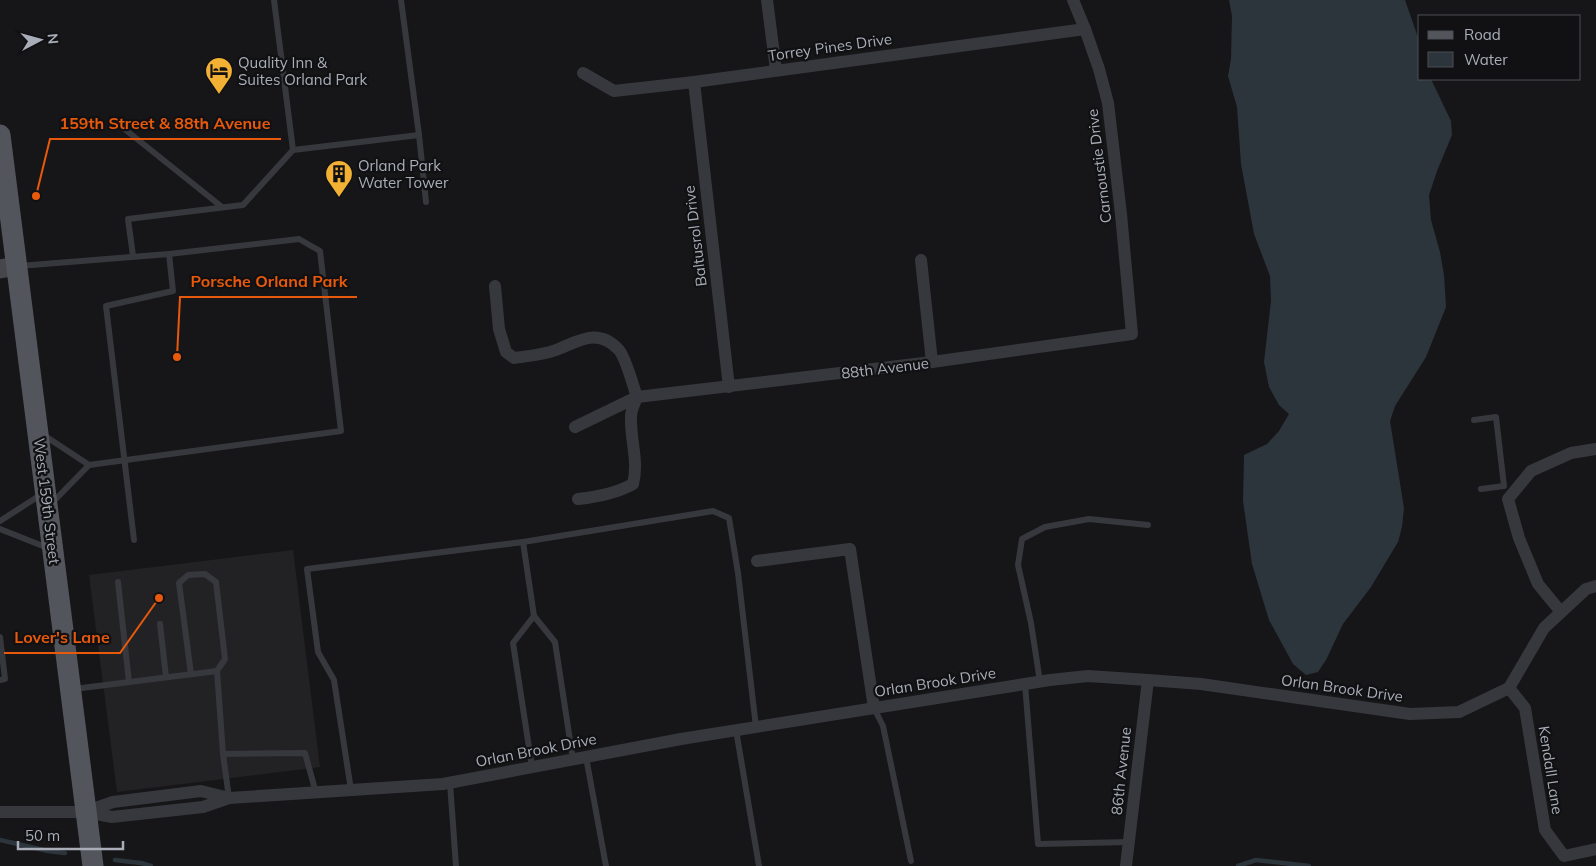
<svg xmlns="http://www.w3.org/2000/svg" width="1596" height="866" font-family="Mulish,sans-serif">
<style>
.built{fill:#222225}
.water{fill:#2c353c}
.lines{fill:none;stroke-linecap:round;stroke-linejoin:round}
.stream{stroke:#2c353c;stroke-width:4.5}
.lane{stroke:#37383d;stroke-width:6}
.street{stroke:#37383d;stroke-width:12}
.secondary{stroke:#45474d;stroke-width:19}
.primary{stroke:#53555c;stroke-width:21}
.labels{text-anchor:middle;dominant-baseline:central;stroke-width:4.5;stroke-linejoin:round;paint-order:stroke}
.street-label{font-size:15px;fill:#a8adb8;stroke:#111113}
.poi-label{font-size:15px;fill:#a8adb8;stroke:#111113;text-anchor:start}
.leader{fill:none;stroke:#e8590c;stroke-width:2}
.callout-dot{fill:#e8590c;stroke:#111113;stroke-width:2}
.callout-label{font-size:16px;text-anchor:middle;font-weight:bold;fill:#e8590c;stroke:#111113;stroke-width:4.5;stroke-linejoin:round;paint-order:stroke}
</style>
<rect width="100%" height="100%" fill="#161618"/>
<path class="built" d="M 293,550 L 320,767 L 117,792 L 89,575 Z"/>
<path class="water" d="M 1229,0 L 1405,0 L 1420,43 L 1420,79 L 1431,79 L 1451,121 L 1452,135 L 1437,171 L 1429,195 L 1431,220 L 1440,252 L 1444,275 L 1446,307 L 1426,357 L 1395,406 L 1390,421 L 1404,508 L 1402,527 L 1398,542 L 1371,587 L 1343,624 L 1326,660 L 1318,672 L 1306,675 L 1293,664 L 1269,620 L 1252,564 L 1243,501 L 1244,455 L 1267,444 L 1279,431 L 1289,414 L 1279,405 L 1269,387 L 1264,362 L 1271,301 L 1270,276 L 1254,234 L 1241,164 L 1237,107 L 1228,76 L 1231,59 L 1232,16 Z"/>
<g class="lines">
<g class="stream">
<path d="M 0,840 L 48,851 L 65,853"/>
<path d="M 115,860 L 141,863 L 151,866"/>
<path d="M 1238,866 L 1256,860 L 1309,866"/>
</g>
<g class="lane">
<path d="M 117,123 L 222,207"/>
<path d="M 419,135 L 426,202"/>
<path d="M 293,150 L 419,135 L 401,0"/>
<path d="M 133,256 L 128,219 L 243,205 L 293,150 L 274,0"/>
<path d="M 19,266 L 169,254 L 299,239 L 320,251 L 341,431 L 89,465 L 52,503"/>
<path d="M 1474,420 L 1496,417 L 1504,486 L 1481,489"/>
<path d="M 42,434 L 89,465"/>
<path d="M 0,521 L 42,494"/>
<path d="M 0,529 L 48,548"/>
<path d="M 134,540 L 106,306 L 173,291 L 169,254"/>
<path d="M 523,542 L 713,511 L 729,518 L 738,573 L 756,727"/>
<path d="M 118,582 L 129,682"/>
<path d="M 160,624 L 166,677"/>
<path d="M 0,637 L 5,679 L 0,680"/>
<path d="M 191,674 L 179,583 L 188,575 L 205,574 L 216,582 L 225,659 L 217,671"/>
<path d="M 1040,682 L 1031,623 L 1018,565 L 1022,539 L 1045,527 L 1089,519 L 1148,525"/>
<path d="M 1025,684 L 1038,844 L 1130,842"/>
<path d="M 74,689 L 217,671 L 223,754 L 229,798"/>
<path d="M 874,708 L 883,726 L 911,861"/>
<path d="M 736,730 L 759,866"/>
<path d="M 223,754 L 305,753 L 316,793"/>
<path d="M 586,757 L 606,866"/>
<path d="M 532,767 L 513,643 L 534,616"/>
<path d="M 450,783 L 456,866"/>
<path d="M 351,790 L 334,680 L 318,652 L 307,569 L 523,542 L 534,616 L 555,642 L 573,760"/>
</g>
<g class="street">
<path d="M 767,0 L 776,70"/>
<path d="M 583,73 L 614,91 L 694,82 L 1085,29"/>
<path d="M 694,82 L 729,387"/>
<path d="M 921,260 L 932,362"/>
<path d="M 495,286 L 499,329 L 506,352 L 514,358 C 527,356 543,355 556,350 C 579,341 598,327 619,350 C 626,358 633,386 637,397 L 575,427"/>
<path d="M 578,499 C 597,497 617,493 633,484 C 639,461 630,440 631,416 C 631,410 635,403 637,397 L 932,362 L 1132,334 L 1121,214 L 1108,103 L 1099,69 L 1085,29 L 1073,0"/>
<path d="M 757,561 L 850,549 L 874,708"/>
<path d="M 1561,612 L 1538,584 L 1519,538 L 1508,499 L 1531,471 L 1571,453 L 1596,449"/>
<path d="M 1509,688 L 1525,708 L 1545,830 L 1564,856 L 1596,849"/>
<path d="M 87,811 L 113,802 L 201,791 L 229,798"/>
<path d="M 0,812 L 86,812 L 112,817 L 203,807 L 229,798 L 443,784 L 681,739 L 1050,680 L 1088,676 L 1148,680 L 1201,684 L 1410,714 L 1459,712 L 1509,688 L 1544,628 L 1586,589 L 1596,586"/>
<path d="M 1126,866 L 1148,680"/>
</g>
<path class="secondary" d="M 0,269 L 17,266"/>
<path class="primary" d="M 0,135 L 93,866"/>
</g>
<defs>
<symbol id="hotel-pin" viewBox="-11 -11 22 30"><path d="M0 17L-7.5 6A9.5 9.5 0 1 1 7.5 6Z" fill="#f2b134" stroke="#111113"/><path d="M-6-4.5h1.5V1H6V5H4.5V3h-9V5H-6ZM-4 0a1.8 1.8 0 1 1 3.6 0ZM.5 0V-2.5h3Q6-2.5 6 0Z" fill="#111"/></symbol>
<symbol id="building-pin" viewBox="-11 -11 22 30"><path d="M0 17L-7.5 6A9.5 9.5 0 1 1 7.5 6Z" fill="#f2b134" stroke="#111113"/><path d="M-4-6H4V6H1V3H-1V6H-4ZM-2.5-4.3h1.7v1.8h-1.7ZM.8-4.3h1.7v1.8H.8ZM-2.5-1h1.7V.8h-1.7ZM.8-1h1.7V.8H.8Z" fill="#111"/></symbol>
</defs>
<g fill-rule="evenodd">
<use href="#hotel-pin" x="203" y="55" width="32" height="43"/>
<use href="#building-pin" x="323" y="158" width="32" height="43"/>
</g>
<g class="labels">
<g class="street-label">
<text transform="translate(830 47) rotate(-8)">Torrey Pines Drive</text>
<text transform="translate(1099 166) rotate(-97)">Carnoustie Drive</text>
<text transform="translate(695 236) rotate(-97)">Baltusrol Drive</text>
<text transform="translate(885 368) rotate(-7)">88th Avenue</text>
<text transform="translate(47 501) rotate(83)">West 159th Street</text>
<text transform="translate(935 682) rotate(-9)">Orlan Brook Drive</text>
<text transform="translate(1342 688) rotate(8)">Orlan Brook Drive</text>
<text transform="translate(536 750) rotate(-11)">Orlan Brook Drive</text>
<text transform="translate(1551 770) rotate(81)">Kendall Lane</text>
<text transform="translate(1121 771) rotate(-84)">86th Avenue</text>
</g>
<g class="poi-label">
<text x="238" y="62">Quality Inn &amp;<tspan x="238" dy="17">Suites Orland Park</tspan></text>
<text x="358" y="165">Orland Park<tspan x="358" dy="17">Water Tower</tspan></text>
</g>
</g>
<path class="leader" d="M36 196L50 139H281M177 357L180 297H357M159 598L120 653H4"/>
<g class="callout-dot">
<circle cx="36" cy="196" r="5"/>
<circle cx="177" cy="357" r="5"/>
<circle cx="159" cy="598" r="5"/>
</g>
<g class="callout-label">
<text x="165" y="129">159th Street &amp; 88th Avenue</text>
<text x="269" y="287">Porsche Orland Park</text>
<text x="62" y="643">Lover's Lane</text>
</g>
<rect x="1418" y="15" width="162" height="65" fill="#111113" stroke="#4d4f55"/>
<rect x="1428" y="31" width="25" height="8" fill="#53555c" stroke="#4d4f55"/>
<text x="1464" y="40" font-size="15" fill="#a8adb8">Road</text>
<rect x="1428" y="52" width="25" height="15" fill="#2c353c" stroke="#4d4f55"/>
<text x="1464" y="65" font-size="15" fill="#a8adb8">Water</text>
<g transform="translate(40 40) rotate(84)" stroke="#111113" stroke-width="4" paint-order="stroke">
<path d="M0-4L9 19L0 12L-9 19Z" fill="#a8adb8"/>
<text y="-8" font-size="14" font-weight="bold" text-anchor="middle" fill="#a8adb8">N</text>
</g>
<path d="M18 841v8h105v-8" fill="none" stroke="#a8adb8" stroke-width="2.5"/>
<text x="25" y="841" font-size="15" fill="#a8adb8" stroke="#111113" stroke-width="4" paint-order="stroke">50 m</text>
</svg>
